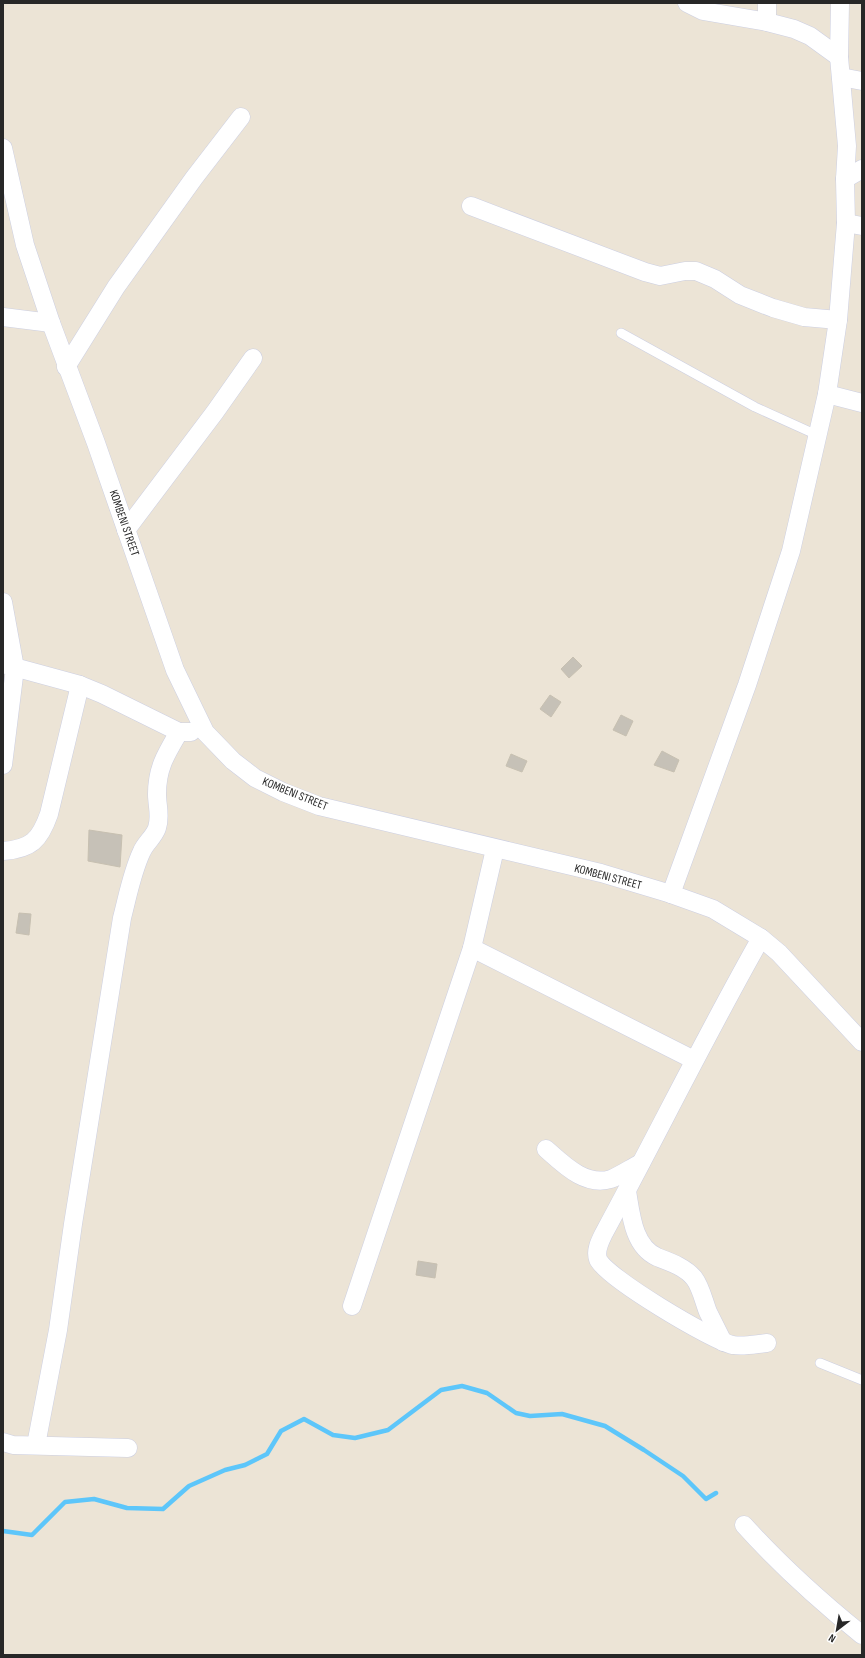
<svg xmlns="http://www.w3.org/2000/svg" width="865" height="1658" font-family="'Sofia Sans Condensed',sans-serif">
<style>
.lines{fill:none;stroke-linecap:round;stroke-linejoin:round}
.stream{stroke:#5dc6fa;stroke-width:4.5}
.building{fill:#c6c1b7;stroke:#c7c0b1}
.lane-casing{stroke:#cccfe2;stroke-width:10}
.street-casing{stroke:#cccfe2;stroke-width:19}
.lane{stroke:#fff;stroke-width:9}
.street{stroke:#fff;stroke-width:18}
.labels{text-anchor:middle;dominant-baseline:central;stroke-width:3.5;stroke-linejoin:round;paint-order:stroke}
.street-label{font-size:12px;fill:#272727;stroke:#fff}
</style>
<rect width="100%" height="100%" fill="#ece4d6"/>
<g class="lines">
<path class="stream" d="M 3,1531 L 32,1535 L 65,1502 L 94,1499 L 127,1508 L 163,1509 L 189,1486 L 225,1470 L 245,1465 L 267,1454 L 281,1431 L 304,1419 L 333,1435 L 355,1438 L 388,1430 L 441,1390 L 462,1386 L 487,1393 L 516,1413 L 530,1416 L 562,1414 L 605,1426 L 644,1450 L 683,1476 L 706,1499 L 716,1493"/>
</g>
<g class="building">
<path d="M 573,657 L 582,666 L 569,678 L 561,669 Z"/>
<path d="M 550,695 L 561,702 L 551,717 L 540,709 Z"/>
<path d="M 621,715 L 633,721 L 626,736 L 613,730 Z"/>
<path d="M 662,751 L 679,760 L 674,772 L 654,765 Z"/>
<path d="M 511,754 L 527,761 L 522,772 L 506,766 Z"/>
<path d="M 89,830 L 122,835 L 120,867 L 88,861 Z"/>
<path d="M 19,913 L 31,914 L 29,935 L 16,933 Z"/>
<path d="M 418,1261 L 437,1264 L 435,1278 L 416,1275 Z"/>
</g>
<g class="lines">
<defs>
<g id="lane">
<path d="M 621,333 L 755,407 L 817,435"/>
<path d="M 820,1363 L 862,1380"/>
</g>
<g id="street">
<path d="M 687,3 L 703,11 L 767,22 L 794,29 L 810,36 L 839,57"/>
<path d="M 767,3 L 767,22"/>
<path d="M 841,77 L 862,81"/>
<path d="M 3,148 L 25,245 L 51,323 L 96,443 L 175,670 L 205,732 L 233,761 L 255,778 L 283,792 L 319,806 L 601,873 L 671,894 L 713,909 L 761,938 L 779,953 L 862,1042"/>
<path d="M 845,179 L 862,169"/>
<path d="M 471,206 L 645,272 L 660,276 L 685,271 L 696,271 L 715,279 L 740,295 L 773,308 L 804,317 L 838,320"/>
<path d="M 846,223 L 862,226"/>
<path d="M 3,317 L 51,323"/>
<path d="M 66,367 L 116,287 L 194,178 L 241,117"/>
<path d="M 827,394 L 862,403"/>
<path d="M 126,530 L 215,412 L 253,358"/>
<path d="M 3,602 L 15,668 L 3,765"/>
<path d="M 3,664 L 80,685 L 102,694 L 179,732 L 191,732"/>
<path d="M 3,851 C 31,849 40,840 49,814 L 80,685"/>
<path d="M 671,894 L 747,685 L 791,551 L 827,394 L 838,320 L 846,223 L 845,179 L 847,146 L 839,57 L 840,3"/>
<path d="M 761,938 C 706,1035 657,1135 604,1233 C 600,1241 595,1250 598,1259 C 602,1275 714,1342 733,1345 C 744,1347 756,1344 767,1343"/>
<path d="M 472,948 L 694,1060"/>
<path d="M 546,1149 C 563,1164 585,1187 611,1179 C 621,1175 631,1168 641,1163"/>
<path d="M 627,1191 C 631,1214 633,1246 657,1257 C 670,1262 685,1267 694,1278 C 701,1287 704,1302 708,1312 C 713,1322 718,1332 723,1342"/>
<path d="M 352,1306 L 472,948 L 495,849"/>
<path d="M 3,1442 L 13,1445 L 128,1448"/>
<path d="M 36,1445 L 58,1330 L 73,1224 L 122,918 C 128,895 132,872 142,851 C 146,842 154,837 157,828 C 161,816 157,806 157,794 C 157,768 166,754 179,732"/>
<path d="M 744,1525 C 780,1565 820,1601 862,1635"/>
</g>
</defs>
<use href="#lane" class="lane-casing"/>
<use href="#street" class="street-casing"/>
<use href="#lane" class="lane"/>
<use href="#street" class="street"/>
</g>
<g class="labels">
<g class="street-label">
<text transform="translate(124 523) rotate(71)">KOMBENI STREET</text>
<text transform="translate(295 794) rotate(22)">KOMBENI STREET</text>
<text transform="translate(608 877) rotate(15)">KOMBENI STREET</text>
</g>
</g>
<rect width="865" height="1658" fill="none" stroke="#272727" stroke-width="8"/>
<g transform="translate(837 1630) rotate(211)" stroke="#ffffff" stroke-width="3" paint-order="stroke">
<path d="M0-3L7 15L0 10L-7 15Z" fill="#272727"/>
<text y="-6" font-size="11" font-weight="bold" text-anchor="middle" fill="#272727">N</text>
</g>
</svg>
